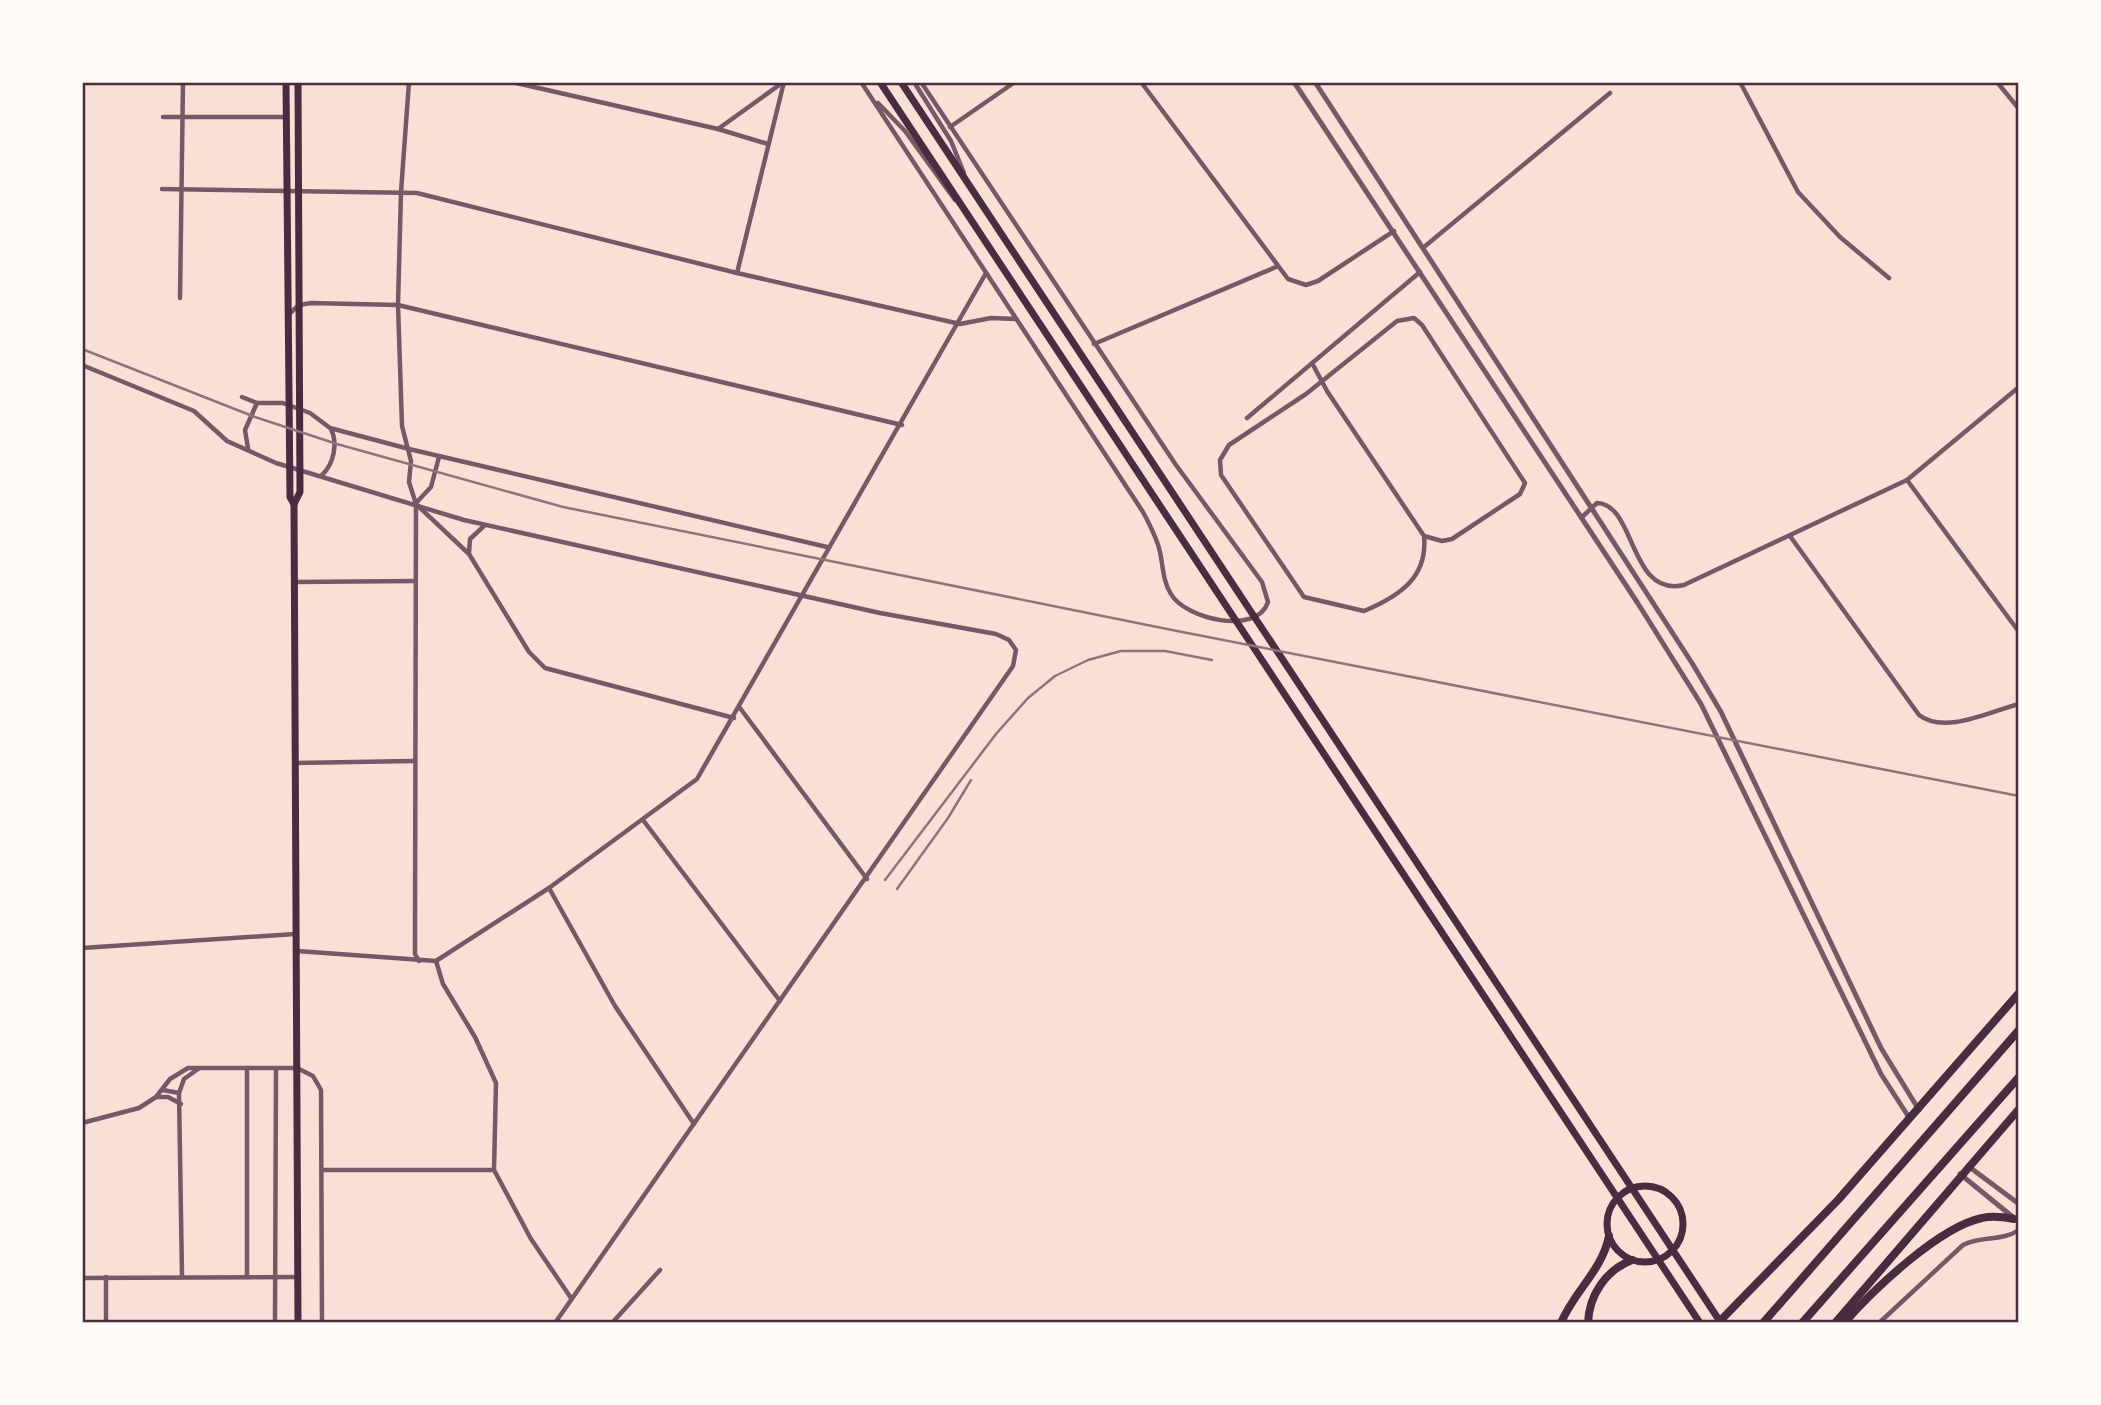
<svg xmlns="http://www.w3.org/2000/svg" width="2101" height="1405" font-family="'Nunito Sans',sans-serif">
<style>
.lines{fill:none;stroke-linecap:round;stroke-linejoin:round}
.minor{stroke:#755966;stroke-width:4.5}
.tertiary{stroke:#755966;stroke-width:5}
.primary{stroke:#4a2c40;stroke-width:7}
.trunk{stroke:#4a2c40;stroke-width:7}
.motorway{stroke:#4a2c40;stroke-width:8}
.rail{stroke:#8f747c;stroke-width:2.5}
.neatline{fill:none;stroke:#4a2c40;stroke-width:2.5}
</style>
<rect width="100%" height="100%" fill="#f7e1d7"/>
<g class="lines">
<g class="minor">
<path d="M 409,82 L 401,192 L 398,305 L 402,426 L 411,461 L 409,482 L 416,504 L 415,930 L 415,954 L 419,961"/>
<path d="M 512,82 L 718,129 L 768,144"/>
<path d="M 861,82 L 1143,512 C 1150,525 1157,538 1160,552 C 1163,566 1163,582 1171,594 C 1185,619 1257,636 1268,602 L 1262,582 L 1176,465 L 921,82"/>
<path d="M 914,82 L 951,141 L 964,173"/>
<path d="M 1141,82 L 1288,279 L 1306,285 L 1318,281 L 1394,231"/>
<path d="M 1740,82 L 1798,192 L 1840,237 L 1889,278"/>
<path d="M 1997,82 L 2019,109"/>
<path d="M 878,103 L 905,131 L 955,200"/>
<path d="M 163,117 L 286,117"/>
<path d="M 950,127 L 1015,82"/>
<path d="M 718,129 L 782,83"/>
<path d="M 162,189 L 417,193 L 737,273 L 960,324 L 991,318 L 1016,319"/>
<path d="M 1424,247 L 1610,93"/>
<path d="M 737,273 L 784,82"/>
<path d="M 180,298 L 183,82"/>
<path d="M 288,315 L 299,305 L 311,303 L 398,305 L 902,425"/>
<path d="M 1094,344 L 1276,267"/>
<path d="M 1312,363 L 1327,391 L 1424,536 C 1428,577 1400,596 1364,611 L 1304,597 L 1221,475 L 1220,460 L 1229,445 L 1306,394 L 1397,321 L 1414,318 L 1422,325 L 1525,483 L 1520,494 L 1452,539 L 1442,541 L 1424,536"/>
<path d="M 82,365 L 194,411 L 227,441 L 276,463 L 464,520 L 880,613 L 996,634 L 1009,640 L 1016,650 L 1013,666 L 555,1323"/>
<path d="M 242,397 L 257,403 L 283,403 L 310,413 L 330,428 L 409,449 L 827,547"/>
<path d="M 1247,418 L 1420,272"/>
<path d="M 248,448 L 245,430 L 257,403"/>
<path d="M 322,475 C 334,464 338,443 331,429"/>
<path d="M 1907,480 L 2019,632"/>
<path d="M 416,503 L 431,487 L 439,457"/>
<path d="M 417,505 L 469,554 L 529,652 L 545,668 L 734,718"/>
<path d="M 1582,517 L 1597,503 C 1636,504 1629,598 1684,585 L 1907,480 L 2019,387"/>
<path d="M 1790,536 L 1919,715 C 1945,735 1991,711 2019,704"/>
<path d="M 469,553 L 470,539 L 484,526"/>
<path d="M 295,582 L 415,581"/>
<path d="M 740,708 L 867,879"/>
<path d="M 295,763 L 413,761"/>
<path d="M 643,820 L 780,1001"/>
<path d="M 549,888 L 615,1006 L 694,1124"/>
<path d="M 82,948 L 295,934"/>
<path d="M 297,951 L 436,961 L 549,888 L 697,779 L 986,273"/>
<path d="M 436,961 L 443,984 L 475,1037 L 496,1083 L 494,1170 L 531,1239 L 571,1298"/>
<path d="M 163,1090 L 179,1093"/>
<path d="M 157,1097 L 168,1097 L 181,1104"/>
<path d="M 82,1123 L 139,1108 L 156,1097 L 170,1079 L 188,1068 L 297,1068 L 313,1076 L 321,1090 L 322,1323"/>
<path d="M 323,1170 L 494,1170"/>
<path d="M 182,1276 L 179,1093 L 184,1079 L 198,1069"/>
<path d="M 247,1277 L 247,1068"/>
<path d="M 82,1278 L 298,1277"/>
<path d="M 106,1323 L 106,1277"/>
<path d="M 275,1323 L 276,1068"/>
<path d="M 612,1323 L 660,1270"/>
<path d="M 1879,1323 L 1963,1245 C 1981,1235 2001,1242 2019,1230"/>
</g>
<g class="tertiary">
<path d="M 1294,82 L 1637,602 L 1701,704 L 1881,1074 L 1910,1119"/>
<path d="M 1315,82 L 1692,663 L 1721,712 L 1881,1048 L 1919,1110"/>
<path d="M 1968,1166 L 2019,1204"/>
<path d="M 1960,1174 L 2019,1222"/>
</g>
<g class="primary">
<path d="M 286,82 L 290,497 L 294,504 L 298,1323"/>
<path d="M 294,504 L 300,492 L 298,82"/>
</g>
<g class="trunk">
<path d="M 880,82 L 1700,1323"/>
<path d="M 901,82 L 1721,1323"/>
<circle cx="1645" cy="1224" r="38"/>
</g>
<g class="motorway">
<path d="M 1561,1323 C 1574,1291 1602,1271 1609,1236"/>
<path d="M 1588,1323 C 1589,1295 1606,1270 1632,1260"/>
<path d="M 1718,1323 L 1838,1200 L 2019,993"/>
<path d="M 1763,1323 L 2019,1030"/>
<path d="M 1802,1323 L 2019,1077"/>
<path d="M 1835,1323 L 2019,1109"/>
<path d="M 1844,1323 C 1873,1290 1939,1227 1982,1218 C 1993,1215 2004,1217 2014,1219"/>
</g>
<g class="rail">
<path d="M 82,349 L 255,417 L 337,444 L 563,507 L 1172,630 L 2019,796"/>
<path d="M 885,880 L 996,734 L 1028,698 L 1055,676 L 1088,660 L 1121,651 L 1165,651 L 1212,660"/>
<path d="M 897,889 L 948,818 L 971,780"/>
</g>
</g>
<rect width="2101" height="1405" fill="none" stroke="#fffaf5" stroke-width="168"/>
<rect x="84" y="84" width="1933" height="1237" class="neatline"/>
</svg>
